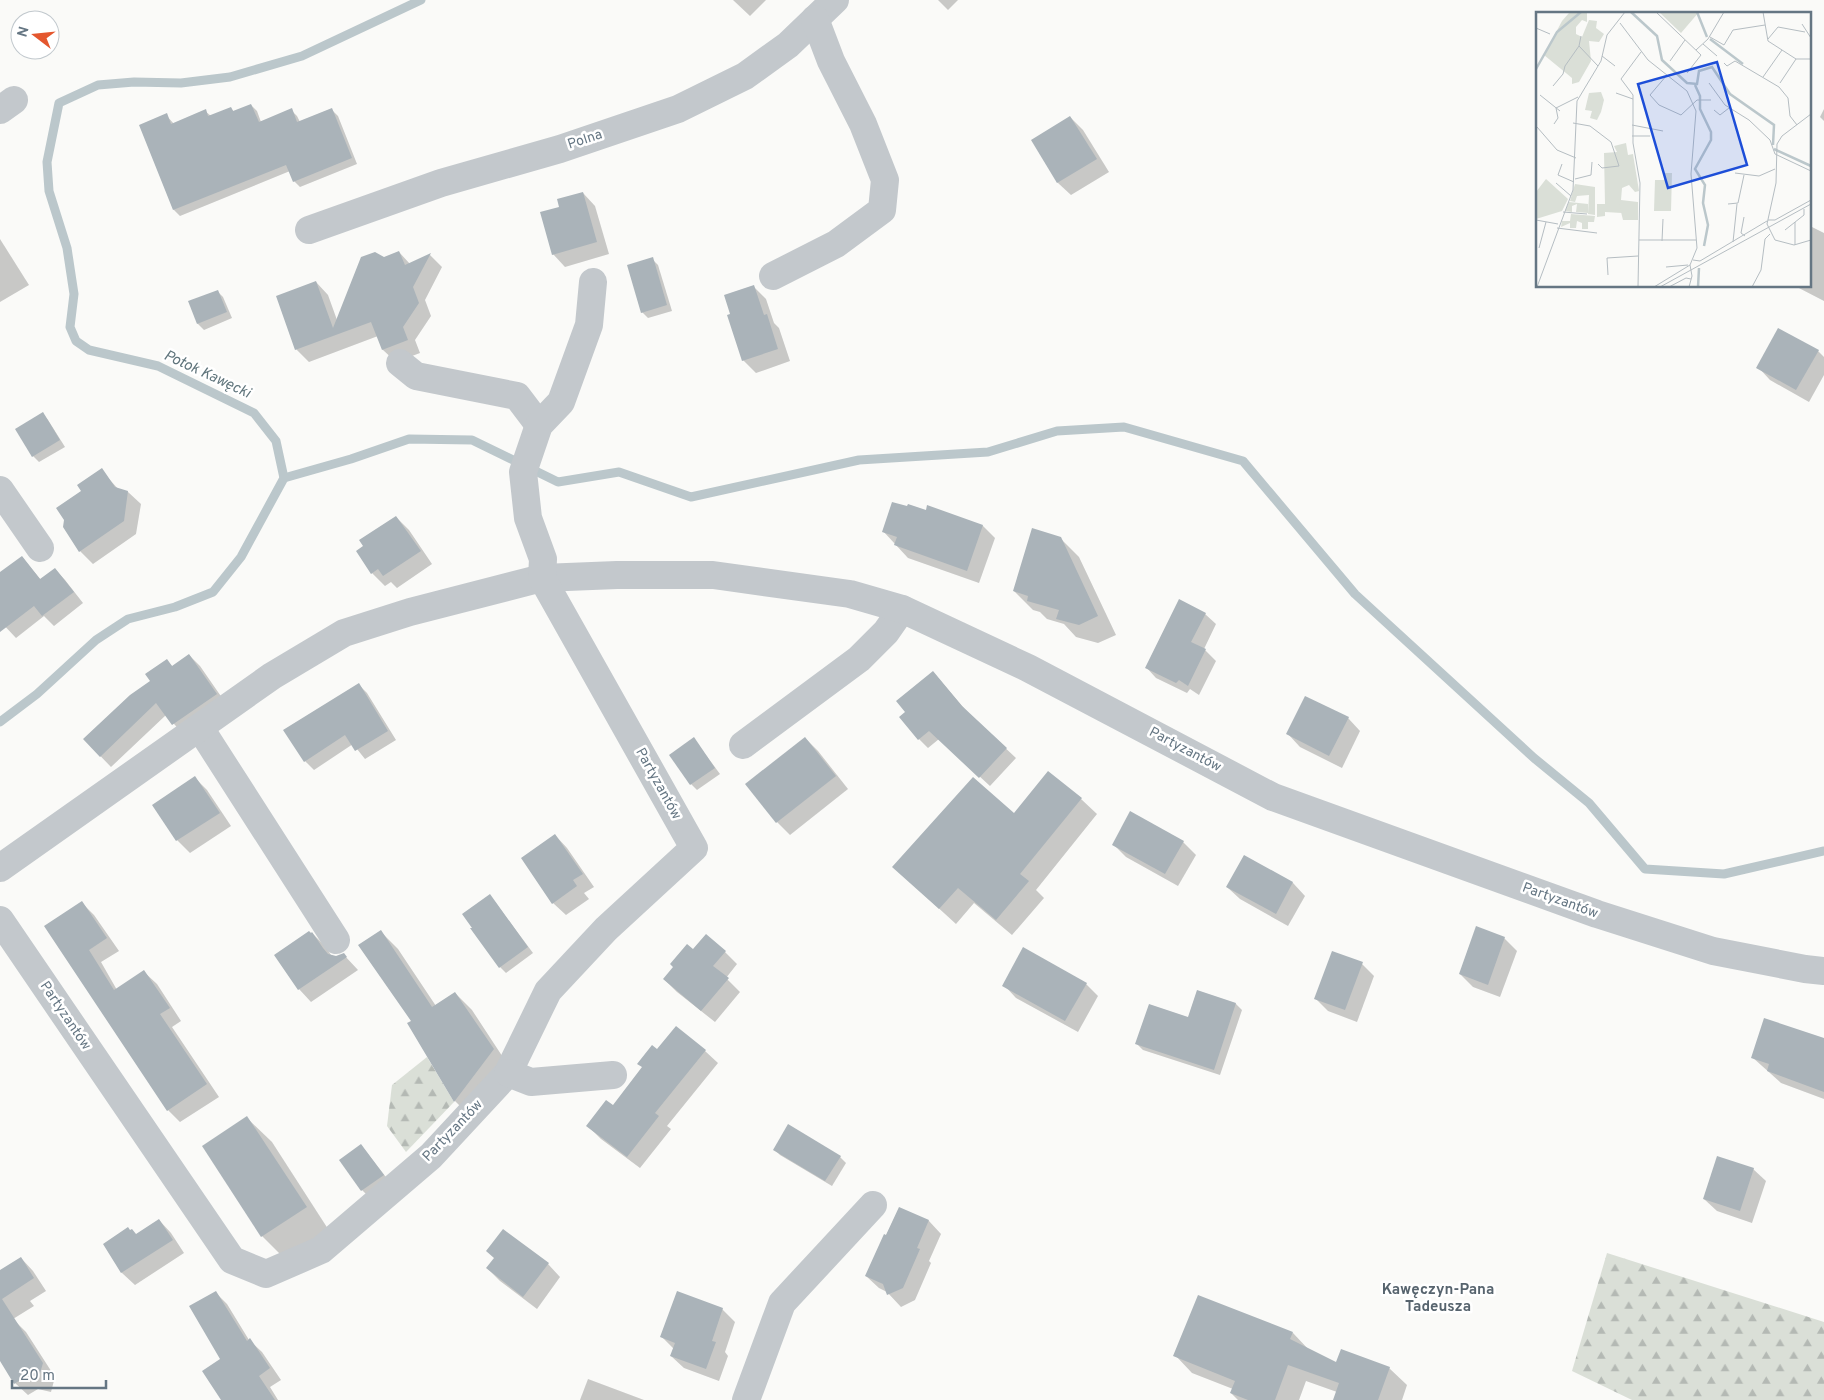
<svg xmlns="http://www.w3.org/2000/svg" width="1824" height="1400" font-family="Overpass,sans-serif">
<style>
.forest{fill:url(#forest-firs)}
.shadow{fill:#0003}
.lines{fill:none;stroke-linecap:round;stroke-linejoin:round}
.stream{stroke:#bbc7cb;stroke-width:9}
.building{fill:#aab3b9}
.minor{stroke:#c3c8cc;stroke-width:28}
.labels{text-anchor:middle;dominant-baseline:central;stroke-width:5;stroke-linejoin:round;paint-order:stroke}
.street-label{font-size:14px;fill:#657683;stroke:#fff}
.water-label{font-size:15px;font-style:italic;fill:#60757c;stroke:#fff}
.neighbourhood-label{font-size:15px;font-weight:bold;fill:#57646e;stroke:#fff}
.inset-river{fill:none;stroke:#bbc7cb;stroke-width:2.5}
.inset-road{fill:none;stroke:#b5bdc2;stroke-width:1}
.view{fill:#1d4ed8;fill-opacity:0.15;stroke:#1d4ed8;stroke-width:2.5}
.inset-edge{fill:none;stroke:#657683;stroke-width:2.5}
</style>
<defs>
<pattern id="forest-firs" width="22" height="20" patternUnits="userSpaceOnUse" patternTransform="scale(1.25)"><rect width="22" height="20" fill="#dadfd7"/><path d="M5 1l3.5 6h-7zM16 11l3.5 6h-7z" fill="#b4b9b4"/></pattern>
</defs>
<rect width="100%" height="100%" fill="#fafaf8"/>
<g class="forest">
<path d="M 427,1057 L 454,1102 L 406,1152 L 387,1126 L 392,1085 Z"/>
<path d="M 1607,1253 L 1824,1322 L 1824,1400 L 1632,1400 L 1572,1371 Z"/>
</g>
<g class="shadow">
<path d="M 733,0 L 766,0 L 750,16 Z"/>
<path d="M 938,0 L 958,0 L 948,10 Z"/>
<path d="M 251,105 L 257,111 L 261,122 L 291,110 L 297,116 L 300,122 L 332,110 L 338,116 L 357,164 L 300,187 L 294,181 L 290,171 L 180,216 L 174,210 L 141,125 L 166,115 L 174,124 L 205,111 L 211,116 L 231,108 L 234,112 Z"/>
<path d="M 1824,109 L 1824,121 L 1820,117 Z"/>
<path d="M 1070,117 L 1083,130 L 1109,172 L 1071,195 L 1058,183 L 1033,140 Z"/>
<path d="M 583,193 L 595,206 L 609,254 L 565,267 L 553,254 L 560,207 Z"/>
<path d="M 1810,226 L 1824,233 L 1824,301 L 1795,286 L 1810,286 Z"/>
<path d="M 0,239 L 29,285 L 0,302 Z"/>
<path d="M 399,252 L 410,264 L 430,255 L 442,267 L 425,300 L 431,316 L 415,340 L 420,353 L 396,362 L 383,350 L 378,336 L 309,362 L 296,349 L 316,282 L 328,295 L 337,320 L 384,258 Z"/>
<path d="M 652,259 L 658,265 L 672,311 L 648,318 L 642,312 Z"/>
<path d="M 753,286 L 766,299 L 774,323 L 779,328 L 790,361 L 756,373 L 743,360 Z"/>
<path d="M 217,291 L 223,297 L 232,318 L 204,330 L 198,324 L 190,302 Z"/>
<path d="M 1818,351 L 1824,357 L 1824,375 L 1809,402 L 1770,380 L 1758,367 Z"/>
<path d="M 43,414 L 48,420 L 65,447 L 39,462 L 33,456 L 17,430 Z"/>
<path d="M 101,470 L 119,490 L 128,492 L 141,504 L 136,534 L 93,564 L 80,551 L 66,520 L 82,491 Z"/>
<path d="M 926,511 L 983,526 L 995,538 L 979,583 L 908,558 L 883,531 Z"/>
<path d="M 396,517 L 409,530 L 432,564 L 397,588 L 391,582 L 385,586 L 372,573 Z"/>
<path d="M 1060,538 L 1079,557 L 1116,635 L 1098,643 L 1076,637 L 1064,624 L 1047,619 L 1040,612 L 1033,610 L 1014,591 Z"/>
<path d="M 22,557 L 41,580 L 55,569 L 65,580 L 83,603 L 54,626 L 44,616 L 16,638 L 0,621 L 0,574 Z"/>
<path d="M 1205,614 L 1216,624 L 1204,649 L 1216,661 L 1199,695 L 1190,689 L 1187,693 L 1156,678 L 1146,667 Z"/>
<path d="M 189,655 L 200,666 L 227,705 L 184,735 L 166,715 L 111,767 L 84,739 L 152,681 L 167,661 L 173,667 Z"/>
<path d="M 933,672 L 969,714 L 1016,758 L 990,786 L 939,739 L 928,748 L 919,739 L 906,712 Z"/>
<path d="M 359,685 L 367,693 L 396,740 L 365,759 L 353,744 L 314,770 L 305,761 Z"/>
<path d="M 1348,718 L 1360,731 L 1342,768 L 1300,747 L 1288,734 Z"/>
<path d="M 805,738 L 818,751 L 848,789 L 790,835 L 777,822 L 747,784 Z"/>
<path d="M 694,739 L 720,774 L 697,790 L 691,784 Z"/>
<path d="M 195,778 L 207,790 L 231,826 L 190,853 L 177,840 Z"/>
<path d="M 1081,799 L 1097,814 L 1036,890 L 1044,898 L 1012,935 L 974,903 L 956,924 L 910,882 L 1015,814 Z"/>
<path d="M 555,835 L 567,848 L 594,887 L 584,893 L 589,899 L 566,915 L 553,903 Z"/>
<path d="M 1183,842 L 1196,855 L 1178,886 L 1126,857 L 1113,844 Z"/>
<path d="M 1244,856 L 1293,883 L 1305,896 L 1288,926 L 1240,899 L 1227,887 Z"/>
<path d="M 495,902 L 533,953 L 506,973 L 500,967 L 474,928 Z"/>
<path d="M 82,903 L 94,915 L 119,951 L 101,962 L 117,990 L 144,972 L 157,984 L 181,1021 L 172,1027 L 219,1097 L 180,1122 L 168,1110 L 46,927 Z"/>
<path d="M 381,932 L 398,949 L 436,1006 L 455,993 L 472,1010 L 510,1068 L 472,1118 L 455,1101 L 409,1024 L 412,1021 Z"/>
<path d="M 312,933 L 325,946 L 331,955 L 336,957 L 344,955 L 358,970 L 311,1002 L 299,989 Z"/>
<path d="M 1504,938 L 1517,951 L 1500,997 L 1473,987 L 1460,974 Z"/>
<path d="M 694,951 L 725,952 L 737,964 L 726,978 L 740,992 L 715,1022 L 677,992 L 664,979 Z"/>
<path d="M 1362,964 L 1374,976 L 1357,1022 L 1328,1011 L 1315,998 Z"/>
<path d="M 1086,984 L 1098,996 L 1078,1032 L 1016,998 L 1004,985 Z"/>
<path d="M 1197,992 L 1236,1004 L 1242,1010 L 1220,1075 L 1143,1050 L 1137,1044 L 1188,1019 Z"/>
<path d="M 1824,1040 L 1824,1099 L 1781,1083 L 1752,1057 Z"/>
<path d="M 657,1051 L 705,1051 L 718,1063 L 667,1126 L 671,1129 L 640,1168 L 601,1139 L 588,1126 L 614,1107 Z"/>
<path d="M 247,1118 L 272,1142 L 330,1232 L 287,1261 L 262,1236 Z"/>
<path d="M 361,1145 L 389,1181 L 368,1196 L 362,1190 Z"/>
<path d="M 774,1149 L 840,1157 L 846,1163 L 832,1186 L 780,1155 Z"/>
<path d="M 1753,1169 L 1766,1181 L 1752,1223 L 1717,1211 L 1704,1199 Z"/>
<path d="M 899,1209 L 929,1221 L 941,1234 L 929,1261 L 931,1263 L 915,1300 L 901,1307 L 887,1292 L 879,1288 L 866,1276 Z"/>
<path d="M 159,1220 L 171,1233 L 184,1253 L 135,1285 L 122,1273 L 105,1244 L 137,1235 Z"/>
<path d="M 21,1258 L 33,1271 L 46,1291 L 30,1301 L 34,1306 L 13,1319 L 26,1332 L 55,1377 L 51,1392 L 38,1389 L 28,1395 L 15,1383 L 0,1359 L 0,1271 Z"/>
<path d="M 548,1264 L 560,1277 L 537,1309 L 500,1281 L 487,1268 Z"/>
<path d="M 216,1293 L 227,1304 L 249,1340 L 262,1352 L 281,1380 L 270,1387 L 278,1400 L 223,1400 L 222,1359 Z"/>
<path d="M 722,1309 L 735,1322 L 725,1352 L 728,1356 L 719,1381 L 684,1368 L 671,1356 L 674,1349 L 661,1336 Z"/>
<path d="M 1293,1333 L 1310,1351 L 1336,1364 L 1389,1368 L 1407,1385 L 1402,1400 L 1340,1400 L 1337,1392 L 1306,1381 L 1299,1400 L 1238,1400 L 1231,1393 L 1233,1389 L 1192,1373 L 1175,1355 Z"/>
<path d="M 588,1379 L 644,1400 L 580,1400 Z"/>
</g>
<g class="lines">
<g class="stream">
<path d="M 284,478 L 351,459 L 409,439 L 472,440 L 558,482 L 619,472 L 691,497 L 859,460 L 988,452 L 1057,431 L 1124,427 L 1243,461 L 1355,594 L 1534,758 L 1589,803 L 1645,869 L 1724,874 L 1824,851"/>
<path d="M 0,722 L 37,694 L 96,640 L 128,619 L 175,607 L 213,592 L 241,557 L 284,478 L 276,441 L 254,413 L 158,366 L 89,350 L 76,341 L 70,327 L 74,294 L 67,248 L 49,191 L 47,162 L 59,103 L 98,85 L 134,82 L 181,83 L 230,77 L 302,56 L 421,0"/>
</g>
</g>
<g class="building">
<path d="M 251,104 L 259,122 L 292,108 L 297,122 L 332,108 L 352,158 L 293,182 L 286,165 L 173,210 L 139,125 L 167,113 L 171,124 L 206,109 L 208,116 L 231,107 L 233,111 Z"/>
<path d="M 1070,116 L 1097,159 L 1057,183 L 1031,140 Z"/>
<path d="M 583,192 L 597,242 L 552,255 L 540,212 L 559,207 L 557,199 Z"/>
<path d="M 399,251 L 405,265 L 431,253 L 413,287 L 419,303 L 403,327 L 408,340 L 382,350 L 371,322 L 295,350 L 276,296 L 316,281 L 333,328 L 361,257 L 375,252 L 384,257 Z"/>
<path d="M 653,257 L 667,305 L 641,313 L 627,265 Z"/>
<path d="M 754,285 L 764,315 L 767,314 L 778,349 L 742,361 L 727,315 L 730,314 L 724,295 Z"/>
<path d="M 218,290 L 227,312 L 197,324 L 188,301 Z"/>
<path d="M 1778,328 L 1819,350 L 1796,390 L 1756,368 Z"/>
<path d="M 43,412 L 60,440 L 32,457 L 15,429 Z"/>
<path d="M 102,468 L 115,487 L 128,491 L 124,521 L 79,552 L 63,527 L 64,520 L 56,508 L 81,491 L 77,485 Z"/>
<path d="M 892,502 L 907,506 L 908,504 L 926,510 L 927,505 L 983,525 L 967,571 L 894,545 L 897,537 L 882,532 Z"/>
<path d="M 396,516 L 421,551 L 383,576 L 378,569 L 371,574 L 356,551 L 363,546 L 359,540 Z"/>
<path d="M 1032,528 L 1061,537 L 1098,616 L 1079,625 L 1056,619 L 1059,610 L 1027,601 L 1028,596 L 1013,591 Z"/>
<path d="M 22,556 L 40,579 L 55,568 L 74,592 L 42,616 L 34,606 L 0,632 L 0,572 Z"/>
<path d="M 1179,599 L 1206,613 L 1191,642 L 1206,649 L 1188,686 L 1179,680 L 1176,683 L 1145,668 Z"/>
<path d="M 189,654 L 217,694 L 172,725 L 156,703 L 100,757 L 83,739 L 130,695 L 150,681 L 145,674 L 167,659 L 172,666 Z"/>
<path d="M 933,671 L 962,706 L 1007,748 L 979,778 L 929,731 L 918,740 L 899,717 L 905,712 L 896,701 Z"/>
<path d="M 359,683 L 388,731 L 355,751 L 345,735 L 304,762 L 283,730 Z"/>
<path d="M 1305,696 L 1349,717 L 1329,756 L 1286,734 Z"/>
<path d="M 694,737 L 715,768 L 690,785 L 669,755 Z"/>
<path d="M 805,737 L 836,776 L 776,823 L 745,784 Z"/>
<path d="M 1048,771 L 1082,798 L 1020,874 L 1029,881 L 996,920 L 958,888 L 939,909 L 892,867 L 973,777 L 1014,813 Z"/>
<path d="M 195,776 L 220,813 L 176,841 L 152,805 Z"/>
<path d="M 1130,811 L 1184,841 L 1165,874 L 1112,845 Z"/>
<path d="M 555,834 L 583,874 L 573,880 L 577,886 L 552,904 L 521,858 Z"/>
<path d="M 1244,855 L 1293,882 L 1276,914 L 1226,887 Z"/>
<path d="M 490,894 L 528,947 L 499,968 L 470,928 L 472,928 L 462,914 Z"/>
<path d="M 82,901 L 107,938 L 89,950 L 114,990 L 144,970 L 170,1008 L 160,1014 L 207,1084 L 167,1111 L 44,926 Z"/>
<path d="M 1476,926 L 1505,937 L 1488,985 L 1459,974 Z"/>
<path d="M 381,930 L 432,1007 L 455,992 L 494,1049 L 454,1102 L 407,1023 L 411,1021 L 358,945 Z"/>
<path d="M 309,931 L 311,933 L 312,932 L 323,948 L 328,954 L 336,956 L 344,953 L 347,957 L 298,990 L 274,955 Z"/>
<path d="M 706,934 L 726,951 L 713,966 L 729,978 L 701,1011 L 663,979 L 673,967 L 670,964 L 687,944 L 693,949 Z"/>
<path d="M 1023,947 L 1087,983 L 1065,1021 L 1002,986 Z"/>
<path d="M 1332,951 L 1363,962 L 1345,1010 L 1314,999 Z"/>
<path d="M 1197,990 L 1236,1003 L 1214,1070 L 1135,1044 L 1149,1004 L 1188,1017 Z"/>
<path d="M 1764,1018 L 1824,1038 L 1824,1092 L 1767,1071 L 1769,1064 L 1751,1058 Z"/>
<path d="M 676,1026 L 706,1050 L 655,1113 L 659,1116 L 627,1157 L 586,1126 L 606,1100 L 613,1105 L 642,1067 L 637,1064 L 652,1045 L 657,1049 Z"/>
<path d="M 247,1116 L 307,1207 L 261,1237 L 202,1146 Z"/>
<path d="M 788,1124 L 841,1156 L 825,1181 L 773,1150 Z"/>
<path d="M 361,1144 L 384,1175 L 361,1191 L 339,1160 Z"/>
<path d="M 1717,1156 L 1754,1168 L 1740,1211 L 1703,1199 Z"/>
<path d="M 899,1207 L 929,1220 L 917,1248 L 920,1249 L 903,1288 L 887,1295 L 883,1284 L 865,1276 L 884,1234 L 886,1235 Z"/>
<path d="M 159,1219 L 173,1240 L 121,1273 L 103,1244 L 128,1227 L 130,1230 L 132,1229 L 136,1234 Z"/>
<path d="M 503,1229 L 549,1263 L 523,1297 L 486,1268 L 494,1258 L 486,1251 Z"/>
<path d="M 21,1257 L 34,1278 L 2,1299 L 43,1363 L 38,1380 L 25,1377 L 14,1384 L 0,1361 L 0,1270 Z"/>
<path d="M 216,1291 L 247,1341 L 250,1338 L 270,1368 L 259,1376 L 275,1400 L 221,1400 L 202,1371 L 220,1359 L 189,1306 Z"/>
<path d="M 677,1291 L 723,1308 L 712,1341 L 716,1342 L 706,1369 L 670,1356 L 675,1343 L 660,1337 Z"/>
<path d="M 1198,1295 L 1293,1332 L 1290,1339 L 1336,1362 L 1341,1349 L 1390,1367 L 1378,1400 L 1333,1400 L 1339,1383 L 1288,1365 L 1275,1400 L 1248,1400 L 1230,1393 L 1235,1381 L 1173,1356 Z"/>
</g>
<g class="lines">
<g class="minor">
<path d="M 0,110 L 14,100"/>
<path d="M 309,230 L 441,183 L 560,149 L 678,109 L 745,76 L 788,45 L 835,0"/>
<path d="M 773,276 L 836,244 L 882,210 L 885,180 L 863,124 L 831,61 L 815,19"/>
<path d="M 400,363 L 416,376 L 517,396 L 539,425"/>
<path d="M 0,490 L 40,548"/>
<path d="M 200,728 L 336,940"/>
<path d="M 743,745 L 859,659 L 886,632 L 902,609"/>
<path d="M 0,868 L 272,676 L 344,633 L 410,612 L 542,578 L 617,575 L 713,575 L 850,594 L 902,609 L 1028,668 L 1273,797 L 1597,914 L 1713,951 L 1805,969 L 1824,971"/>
<path d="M 0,920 L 232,1260 L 266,1274 L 321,1250 L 431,1156 L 508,1073 L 548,991 L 606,929 L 694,848 L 542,578 L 543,559 L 528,518 L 523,472 L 539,425 L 561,402 L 589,325 L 593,282"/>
<path d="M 508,1073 L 531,1082 L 613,1075"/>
<path d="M 746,1400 L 782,1303 L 873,1205"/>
</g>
</g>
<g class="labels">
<g class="street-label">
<text transform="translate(585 140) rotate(-18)">Polna</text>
<text transform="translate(1185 750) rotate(28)">Partyzantów</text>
<text transform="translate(658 784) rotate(61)">Partyzantów</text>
<text transform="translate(1560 901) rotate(20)">Partyzantów</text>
<text transform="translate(65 1016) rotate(56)">Partyzantów</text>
<text transform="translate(453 1131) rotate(-46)">Partyzantów</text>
</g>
<g class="water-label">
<text transform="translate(207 375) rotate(25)">Potok Kawęcki</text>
</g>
<g class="neighbourhood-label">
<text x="1438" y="1290">Kawęczyn-Pana<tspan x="1438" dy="17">Tadeusza</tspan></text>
</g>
</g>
<g transform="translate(1536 12)">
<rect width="275" height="275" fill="#fafaf8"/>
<path d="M 10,167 L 32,187 L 26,199 L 0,207 L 0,180 ZM 33,190 L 52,192 L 52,201 L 40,200 L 41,192 L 36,194 L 36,200 L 29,199 ZM 61,192 L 84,192 L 86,201 L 69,200 L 69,204 L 61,205 ZM 35,202 L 59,204 L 58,210 L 52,210 L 52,217 L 46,217 L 46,211 L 41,209 L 40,216 L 34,216 L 34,211 L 25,215 L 26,209 L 34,209 Z" fill="#dadfd7"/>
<path d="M 41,0 L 51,0 L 51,10 L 46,8 L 40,15 L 40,22 L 46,25 L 53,8 L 61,9 L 60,16 L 68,22 L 63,30 L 53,29 L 55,49 L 43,70 L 36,72 L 36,66 L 8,43 L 26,9 L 33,1 ZM 65,80 L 68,88 L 65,100 L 61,108 L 54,106 L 56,99 L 49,98 L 53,81 ZM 90,131 L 92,143 L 97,142 L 103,179 L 99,180 L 93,173 L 86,176 L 85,188 L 102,190 L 102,208 L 87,208 L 83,192 L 69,192 L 68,141 L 81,140 L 78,134 ZM 129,161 L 136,161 L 135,199 L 118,199 L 119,168 L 128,168 ZM 39,172 L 59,175 L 59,203 L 52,202 L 53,183 L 41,184 L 39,190 L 34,189 Z" fill="#dadfd7"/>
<path d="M 123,0 L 163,0 L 145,21 Z" fill="#dadfd7"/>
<path class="inset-river" d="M 95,0 L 121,24 L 126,48 L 151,71 L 161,72 L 163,59 L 176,55 L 194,82 L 238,113 L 237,133M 161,0 L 171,25M 174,27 L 207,52M 0,57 L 21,20 L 45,0M 159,73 L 164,84 L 164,97 L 175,120 L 175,128 L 159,157 L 169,173 L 167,191 L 172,213 L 168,234M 238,137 L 275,154M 162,275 L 163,256"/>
<path class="inset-road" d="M 120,0 L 165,43 L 151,61M 227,0 L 232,29 L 260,47 L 275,47M 84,11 L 112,48 L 151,79 L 160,99 L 155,162 L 161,236 L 154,253 L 156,264 L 153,275M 266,12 L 275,26M 0,16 L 14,22M 45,24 L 43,34 L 62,54M 174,25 L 188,33 L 197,18 L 229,13M 232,27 L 242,15 L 269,20M 167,32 L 181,44M 160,38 L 172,27 L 188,0M 66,44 L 79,54M 134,49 L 149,28M 188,51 L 191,54 L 199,49 L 243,75 L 252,86 L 254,104 L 261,113M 131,63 L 114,83 L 123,93 L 145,103 L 161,88 L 175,88M 227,65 L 246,38M 173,71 L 189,93 L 213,108 L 234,128 L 239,142 L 275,159M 244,71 L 260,47M 17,74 L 27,62 L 29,54 L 43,34M 80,81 L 97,87M 4,83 L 24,99M 178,98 L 184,103 L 193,96M 275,102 L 246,124 L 241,132 L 240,171 L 231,212 L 239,228 L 258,233 L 275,228M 37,111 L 54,114 L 75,130 L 83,154 L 66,156 L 62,152M 18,112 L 22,106 L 20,96 L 42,85M 96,113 L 127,119M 1,115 L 21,138 L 40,146M 96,124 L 114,124M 26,152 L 22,163 L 38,170M 199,161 L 223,164 L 239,157M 39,167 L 55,163 L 56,150M 20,171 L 35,184M 192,192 L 202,191 L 208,163M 27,200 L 51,202M 208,205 L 205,221 L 209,224M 0,208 L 22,212M 232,208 L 239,208 L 275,188M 259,210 L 259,233M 21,216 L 61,221M 249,218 L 268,203 L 268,197M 103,228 L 160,228M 126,229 L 127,207M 197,230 L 201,192M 3,236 L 10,210M 157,248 L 164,249 L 231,209M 130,255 L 152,253M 72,263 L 71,246 L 102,244M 1,275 L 37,178 L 41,89 L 65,49 L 71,23 L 89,0M 102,275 L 104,171 L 97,131 L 97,83 L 85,67 L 105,40M 118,275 L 154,253M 124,275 L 275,192M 133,275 L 150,266 L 155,267M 216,275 L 225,258 L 229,227 L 234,222"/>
<path class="view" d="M 181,50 L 211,153 L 132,176 L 102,72 Z"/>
<rect width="275" height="275" class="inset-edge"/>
</g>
<g transform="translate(35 35) rotate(286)"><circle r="24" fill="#ffffff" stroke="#c1c8cd"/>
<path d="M0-4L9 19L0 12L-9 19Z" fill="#e4572e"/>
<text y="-8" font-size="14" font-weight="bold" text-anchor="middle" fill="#657683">N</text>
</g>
<path d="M12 1380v8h94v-8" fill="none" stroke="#657683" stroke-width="2.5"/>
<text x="20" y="1380" font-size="15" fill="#657683" stroke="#ffffff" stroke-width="4" paint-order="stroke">20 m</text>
</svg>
